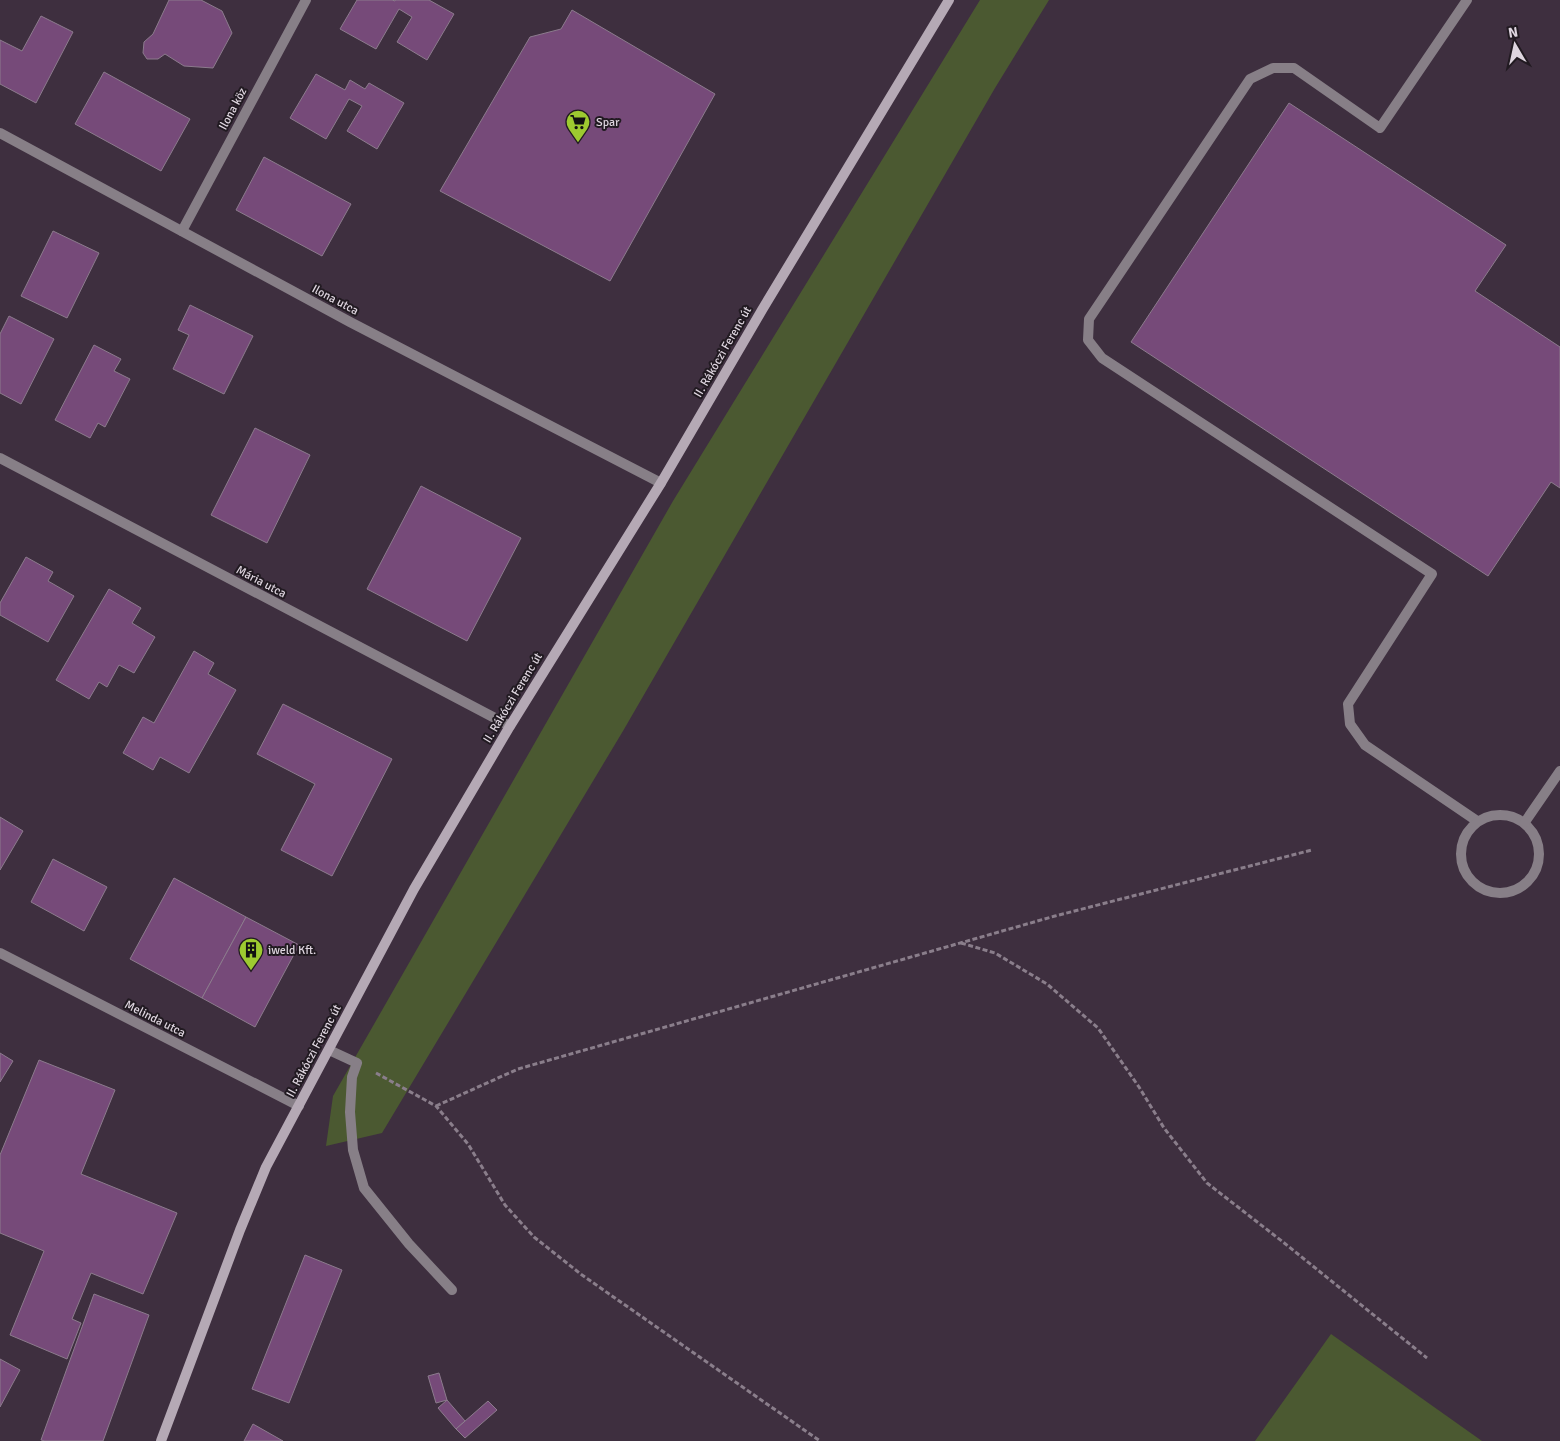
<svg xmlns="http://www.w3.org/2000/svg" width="1560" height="1441" font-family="Signika,sans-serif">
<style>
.green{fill:#4b5931}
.building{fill:#764a79;stroke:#8c7b8d}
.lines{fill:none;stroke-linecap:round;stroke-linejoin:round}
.path{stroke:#8a7e8b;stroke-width:3;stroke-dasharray:5 2.5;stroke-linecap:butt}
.lane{stroke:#877f87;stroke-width:10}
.street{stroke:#877f87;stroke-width:10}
.secondary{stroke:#b5a9b5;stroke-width:10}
.labels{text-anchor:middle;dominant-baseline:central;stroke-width:4;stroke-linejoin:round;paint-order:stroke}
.street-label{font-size:12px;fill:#ded5df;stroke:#211a21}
.poi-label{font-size:12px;fill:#ded5df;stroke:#211a21;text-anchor:start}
</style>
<rect width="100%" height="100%" fill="#3e2f3f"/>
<g class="green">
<path d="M 980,0 L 1049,0 L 995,88 L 623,731 L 382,1133 L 326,1146 L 333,1096 L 673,501 Z"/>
<path d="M 1331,1334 L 1482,1441 L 1255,1441 Z"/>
</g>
<g class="building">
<path d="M 169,0 L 201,0 L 222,11 L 232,33 L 213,68 L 184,66 L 165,54 L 158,59 L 147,59 L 143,53 L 144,42 L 153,34 Z"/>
<path d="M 357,0 L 392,0 L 395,1 L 395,0 L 429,0 L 454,14 L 427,60 L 397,42 L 412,17 L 399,9 L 376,49 L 340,29 Z"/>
<path d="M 572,10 L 715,94 L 610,281 L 440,191 L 530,37 L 561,29 Z"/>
<path d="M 41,16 L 73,32 L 36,103 L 0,84 L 0,40 L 22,51 Z"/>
<path d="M 104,72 L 190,119 L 161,171 L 75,124 Z"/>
<path d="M 316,74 L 345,90 L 350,80 L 365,89 L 369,83 L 404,103 L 377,149 L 347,131 L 362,106 L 349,99 L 326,139 L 290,118 Z"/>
<path d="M 1289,103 L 1506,245 L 1475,291 L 1560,347 L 1560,488 L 1551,482 L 1488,576 L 1131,342 Z"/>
<path d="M 264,157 L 351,204 L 322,256 L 236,210 Z"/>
<path d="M 53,231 L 99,253 L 67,318 L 21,296 Z"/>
<path d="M 190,305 L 253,336 L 224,394 L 173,369 L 189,335 L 178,330 Z"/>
<path d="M 9,316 L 54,339 L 21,404 L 0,393 L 0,334 Z"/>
<path d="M 94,345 L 121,359 L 114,371 L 130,379 L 105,427 L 98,423 L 90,438 L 55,420 Z"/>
<path d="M 255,428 L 310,455 L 267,543 L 211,515 Z"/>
<path d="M 421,486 L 521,538 L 467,641 L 367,589 Z"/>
<path d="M 26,557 L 53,572 L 48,581 L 74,596 L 48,642 L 0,615 L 0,603 Z"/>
<path d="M 109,589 L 141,608 L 132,623 L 155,637 L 134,673 L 119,665 L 107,687 L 99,682 L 89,699 L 56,680 Z"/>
<path d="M 194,651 L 214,663 L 208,674 L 236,690 L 189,773 L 160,757 L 153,770 L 123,753 L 143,717 L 154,723 Z"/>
<path d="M 283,704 L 392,759 L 332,876 L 281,850 L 315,784 L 257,754 Z"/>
<path d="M 0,817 L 23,831 L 0,870 Z"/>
<path d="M 53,859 L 107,887 L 84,931 L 31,902 Z"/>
<path d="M 174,878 L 246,917 L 202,998 L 130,959 Z"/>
<path d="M 246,917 L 299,945 L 255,1027 L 202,998 Z"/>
<path d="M 0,1053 L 13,1061 L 0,1082 Z"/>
<path d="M 39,1060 L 115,1090 L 81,1174 L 177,1213 L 143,1294 L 91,1273 L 72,1319 L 81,1323 L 67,1359 L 10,1335 L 44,1251 L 0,1233 L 0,1155 Z"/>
<path d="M 305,1255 L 342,1270 L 289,1403 L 252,1389 Z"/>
<path d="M 94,1294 L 149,1315 L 103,1441 L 45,1441 L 41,1440 Z"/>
<path d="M 0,1359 L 20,1370 L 0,1407 Z"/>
<path d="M 439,1373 L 447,1400 L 436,1403 L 428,1376 Z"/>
<path d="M 447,1400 L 465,1421 L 456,1429 L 438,1408 Z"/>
<path d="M 488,1401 L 497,1410 L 465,1438 L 456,1429 Z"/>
<path d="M 253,1424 L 283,1441 L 244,1441 Z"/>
</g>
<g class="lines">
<g class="path">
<path d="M 961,943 L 995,953 L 1047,984 L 1098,1028 L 1139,1087 L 1164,1128 L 1207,1183 L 1283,1242 L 1427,1358"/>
<path d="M 376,1073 L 436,1106 L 468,1144 L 505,1205 L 534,1237 L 582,1275 L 820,1441"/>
<path d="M 436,1106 L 518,1069 L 1055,916 L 1312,850"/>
</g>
<g class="lane">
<path d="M 1467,0 L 1380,128 L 1294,68 L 1273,68 L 1250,79 L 1089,319 L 1088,340 L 1102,358 L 1432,574 L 1348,704 L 1350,724 L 1365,745 L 1477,821"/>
<path d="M 329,1050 L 357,1063 L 352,1077 L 350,1112 L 353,1150 L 364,1188 L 409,1244 L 452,1290"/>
</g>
<g class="street">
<path d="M 0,133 L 350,322 L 661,483"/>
<path d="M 182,231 L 306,0"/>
<path d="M 0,458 L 510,726"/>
<circle cx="1500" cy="854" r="39"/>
<path d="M 1525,822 L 1560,771"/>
<path d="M 0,953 L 299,1106"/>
</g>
<path class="secondary" d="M 161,1441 L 240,1230 L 266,1167 L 414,889 L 510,726 L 661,483 L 762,310 L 949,0"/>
</g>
<defs>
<symbol id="supermarket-pin" viewBox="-11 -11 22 30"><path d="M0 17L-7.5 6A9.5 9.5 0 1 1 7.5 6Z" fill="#9dca30" stroke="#211a21"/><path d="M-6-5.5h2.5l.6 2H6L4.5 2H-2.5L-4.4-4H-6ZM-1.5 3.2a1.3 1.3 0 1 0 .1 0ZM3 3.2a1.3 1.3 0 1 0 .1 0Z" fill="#111"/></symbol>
<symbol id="building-pin" viewBox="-11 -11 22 30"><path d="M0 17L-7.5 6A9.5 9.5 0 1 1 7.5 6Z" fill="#9dca30" stroke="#211a21"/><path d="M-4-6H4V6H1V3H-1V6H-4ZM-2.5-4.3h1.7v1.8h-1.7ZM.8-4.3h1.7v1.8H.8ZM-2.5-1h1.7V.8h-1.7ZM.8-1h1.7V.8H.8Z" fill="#111"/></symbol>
</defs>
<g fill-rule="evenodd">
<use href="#supermarket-pin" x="564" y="108" width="28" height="38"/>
<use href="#building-pin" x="237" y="936" width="28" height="38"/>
</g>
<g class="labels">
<g class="street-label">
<text transform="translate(233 109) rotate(-62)">Ilona köz</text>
<text transform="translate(335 300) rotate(28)">Ilona utca</text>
<text transform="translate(723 352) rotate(-60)">II. Rákóczi Ferenc út</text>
<text transform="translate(261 582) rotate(28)">Mária utca</text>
<text transform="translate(513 698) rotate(-59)">II. Rákóczi Ferenc út</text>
<text transform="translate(155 1019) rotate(27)">Melinda utca</text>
<text transform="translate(314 1051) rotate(-62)">II. Rákóczi Ferenc út</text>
</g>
<g class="poi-label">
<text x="596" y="122">Spar</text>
<text x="268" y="950">iweld Kft.</text>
</g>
</g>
<g transform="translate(1515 45) rotate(351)" stroke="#211a21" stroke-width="4" paint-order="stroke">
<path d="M0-4L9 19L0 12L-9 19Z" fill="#ded5df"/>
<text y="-8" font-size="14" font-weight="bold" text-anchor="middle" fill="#ded5df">N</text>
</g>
</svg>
